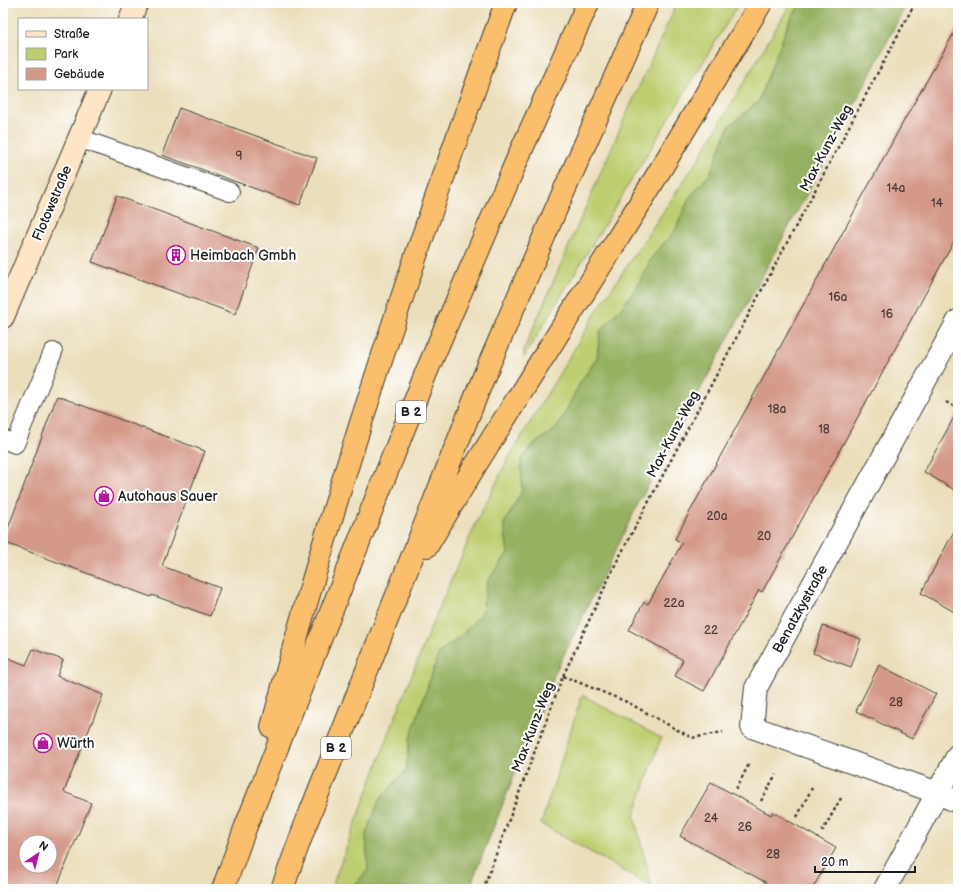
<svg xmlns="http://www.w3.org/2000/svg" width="961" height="892" font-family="'Balsamiq Sans',sans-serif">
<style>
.green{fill:#bdce70;stroke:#6c7546}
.forest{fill:#96b162;stroke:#59663f}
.building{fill:#d49988;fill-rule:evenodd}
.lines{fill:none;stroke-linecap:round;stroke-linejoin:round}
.lane-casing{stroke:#3b3934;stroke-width:20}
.street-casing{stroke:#3b3934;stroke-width:24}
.secondary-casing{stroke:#3b3934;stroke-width:24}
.highway-casing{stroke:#3b3934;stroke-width:24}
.path{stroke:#3b3934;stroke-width:2.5;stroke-dasharray:3 3;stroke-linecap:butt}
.lane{stroke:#fff;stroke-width:18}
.street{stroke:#fff;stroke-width:22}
.secondary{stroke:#fde5c5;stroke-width:22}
.highway{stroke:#fabe6d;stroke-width:22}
.labels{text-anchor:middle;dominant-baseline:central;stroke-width:4;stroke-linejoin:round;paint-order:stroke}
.number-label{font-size:12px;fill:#4a3b37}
.shield{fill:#fff;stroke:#606060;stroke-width:1}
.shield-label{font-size:13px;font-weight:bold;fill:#1c1c1c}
.street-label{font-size:14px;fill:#1c1c1c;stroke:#fff}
.poi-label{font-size:14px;fill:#1c1c1c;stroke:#fff;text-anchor:start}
</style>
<rect width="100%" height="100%" fill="#fff"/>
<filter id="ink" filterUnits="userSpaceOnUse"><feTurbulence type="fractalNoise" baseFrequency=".025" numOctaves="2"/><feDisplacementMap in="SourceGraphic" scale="8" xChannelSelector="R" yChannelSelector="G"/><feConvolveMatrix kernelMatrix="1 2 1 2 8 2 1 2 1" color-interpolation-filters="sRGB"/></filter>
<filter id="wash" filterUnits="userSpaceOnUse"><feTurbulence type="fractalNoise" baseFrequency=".012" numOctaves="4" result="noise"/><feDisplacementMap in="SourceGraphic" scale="16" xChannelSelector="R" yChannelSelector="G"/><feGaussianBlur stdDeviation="0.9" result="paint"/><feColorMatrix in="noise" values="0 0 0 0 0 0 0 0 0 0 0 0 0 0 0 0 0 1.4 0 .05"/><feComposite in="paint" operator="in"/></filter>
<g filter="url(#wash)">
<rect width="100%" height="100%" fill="#ebdebb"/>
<g class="green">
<path d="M 677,3 L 739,3 L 524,357 L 524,349 L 626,115 Z"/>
<path d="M 791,3 L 801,3 L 789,22 L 758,102 L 729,126 L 710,174 L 689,198 L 675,231 L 652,257 L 639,283 L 622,307 L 600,331 L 597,358 L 580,383 L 557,428 L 533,445 L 521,461 L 522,491 L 504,524 L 508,553 L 487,582 L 482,612 L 462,635 L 439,653 L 410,738 L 406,770 L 379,801 L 366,834 L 368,870 L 351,889 L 331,889 L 393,723 L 432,624 L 476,523 L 508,459 L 600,306 L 696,163 Z"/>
<path d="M 582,695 L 661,738 L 634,816 L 652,887 L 541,824 Z"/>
</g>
<path class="forest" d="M 801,3 L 907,3 L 835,142 L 637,506 L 555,673 L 469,889 L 351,889 L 368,870 L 366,834 L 379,801 L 406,770 L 410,738 L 439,653 L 462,635 L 482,612 L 487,582 L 508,553 L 504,524 L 522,491 L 521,461 L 533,445 L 557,428 L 580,383 L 597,358 L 600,331 L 622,307 L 639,283 L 652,257 L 675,231 L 689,198 L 710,174 L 729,126 L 758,102 L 789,22 Z"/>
<g id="blocks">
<g class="building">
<path d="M 958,26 L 958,234 L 762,592 L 759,590 L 704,691 L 675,676 L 683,660 L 629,630 L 644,602 L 648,604 L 682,543 L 675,539 L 906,117 Z"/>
<path d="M 179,108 L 317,158 L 300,205 L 162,155 Z"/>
<path d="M 117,196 L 259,248 L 235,314 L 92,262 Z"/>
<path d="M 57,396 L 205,451 L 162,566 L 220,588 L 210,616 L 152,595 L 151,597 L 3,542 Z"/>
<path d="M 958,410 L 958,492 L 924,472 Z"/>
<path d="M 958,524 L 958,614 L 921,593 Z"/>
<path d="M 823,626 L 861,639 L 851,667 L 813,653 Z"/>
<path d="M 33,649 L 63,660 L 57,676 L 103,695 L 64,792 L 91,803 L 56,889 L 3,889 L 3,656 L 26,665 ZM 26,842 L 50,842 L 50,866 L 26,866 Z"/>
<path d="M 879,665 L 936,694 L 912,739 L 856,711 Z"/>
<path d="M 711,782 L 771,815 L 773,812 L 836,848 L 812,889 L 778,889 L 680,836 Z"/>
</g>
</g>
</g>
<g filter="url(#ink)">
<use href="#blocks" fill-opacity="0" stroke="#3b3934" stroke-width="1"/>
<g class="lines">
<defs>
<g id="lane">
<path d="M 79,138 L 230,192"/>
<path d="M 3,439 L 15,444 L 53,352"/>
</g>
<g id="street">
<path d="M 958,321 L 756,688 L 752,727 L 938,793 L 958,802"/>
<path d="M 885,889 L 958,755"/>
</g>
<g id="secondary">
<path d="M 130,19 L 137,3"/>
<path d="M 3,317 L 100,89"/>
</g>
<g id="highway">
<path d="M 427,546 L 475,466 L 642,200 L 761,3"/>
<path d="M 272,727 C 337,481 418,241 506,3"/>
<path d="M 223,889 L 246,826 L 426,373 L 520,153 L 588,3"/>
<path d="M 282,889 L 305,826 L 484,376 L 556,209 L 648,3"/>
</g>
</defs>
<use href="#lane" class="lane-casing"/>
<use href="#street" class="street-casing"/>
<use href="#secondary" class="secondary-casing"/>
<use href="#highway" class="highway-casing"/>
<g class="path">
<path d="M 946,402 L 958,409"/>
<path d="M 563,676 L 627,702 L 692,738 L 723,732"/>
<path d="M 736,789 L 749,764"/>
<path d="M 761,801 L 776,774"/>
<path d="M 797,817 L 812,788"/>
<path d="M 822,832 L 841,798"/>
<path d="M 483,889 L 563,676 L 616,563 L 915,3"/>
</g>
<use href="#lane" class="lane"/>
<use href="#street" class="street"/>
<use href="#secondary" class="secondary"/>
<use href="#highway" class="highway"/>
</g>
</g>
<defs>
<symbol id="building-ring" viewBox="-11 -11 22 22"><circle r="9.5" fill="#fff" stroke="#b5179e" stroke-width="1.5"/><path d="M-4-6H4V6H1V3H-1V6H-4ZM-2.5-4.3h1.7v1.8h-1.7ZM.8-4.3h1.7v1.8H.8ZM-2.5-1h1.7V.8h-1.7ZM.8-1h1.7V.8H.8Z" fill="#b5179e"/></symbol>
<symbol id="shop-ring" viewBox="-11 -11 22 22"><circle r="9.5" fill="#fff" stroke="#b5179e" stroke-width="1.5"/><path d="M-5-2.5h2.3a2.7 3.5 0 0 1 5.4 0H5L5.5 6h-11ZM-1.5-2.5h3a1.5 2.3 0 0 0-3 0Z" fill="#b5179e"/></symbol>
</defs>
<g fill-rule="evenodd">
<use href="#building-ring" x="165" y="244" width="22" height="22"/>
<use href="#shop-ring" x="93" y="485" width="22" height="22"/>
<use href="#shop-ring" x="32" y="732" width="22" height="22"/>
</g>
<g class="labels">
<g class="number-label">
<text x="239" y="156">9</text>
<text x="896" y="188">14a</text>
<text x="937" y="203">14</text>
<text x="838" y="297">16a</text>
<text x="887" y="314">16</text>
<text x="777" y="409">18a</text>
<text x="824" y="429">18</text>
<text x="717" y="516">20a</text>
<text x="764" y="536">20</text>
<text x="674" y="603">22a</text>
<text x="711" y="630">22</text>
<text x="896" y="702">28</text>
<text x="711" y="818">24</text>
<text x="745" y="827">26</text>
<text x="773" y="854">28</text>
</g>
<g class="shield">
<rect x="396" y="401" width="30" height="22" rx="3"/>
<rect x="321" y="737" width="30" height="22" rx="3"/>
</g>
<g class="shield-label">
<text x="411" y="412">B 2</text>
<text x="336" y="748">B 2</text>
</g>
<g class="street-label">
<text transform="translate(826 148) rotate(-62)">Max-Kunz-Weg</text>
<text transform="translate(52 203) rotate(-67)">Flotowstraße</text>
<text transform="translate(673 434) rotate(-62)">Max-Kunz-Weg</text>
<text transform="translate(800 609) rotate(-61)">Benatzkystraße</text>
<text transform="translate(533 727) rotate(-69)">Max-Kunz-Weg</text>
</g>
<g class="poi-label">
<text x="190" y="255">Heimbach Gmbh</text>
<text x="118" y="496">Autohaus Sauer</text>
<text x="57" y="743">Würth</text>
</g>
</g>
<rect width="961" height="892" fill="none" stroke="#fff" stroke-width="16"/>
<rect x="18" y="18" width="130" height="72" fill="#ffffff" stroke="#a4a4a4"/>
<rect x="26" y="31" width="20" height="6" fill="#fde5c5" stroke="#a4a4a4"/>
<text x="54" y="38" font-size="12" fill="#1c1c1c">Straße</text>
<rect x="26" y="48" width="20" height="12" fill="#bdce70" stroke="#a4a4a4"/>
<text x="54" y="58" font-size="12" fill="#1c1c1c">Park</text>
<rect x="26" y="68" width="20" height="12" fill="#d49988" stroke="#a4a4a4"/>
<text x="54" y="78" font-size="12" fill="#1c1c1c">Gebäude</text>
<g transform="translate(38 854) rotate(35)"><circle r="19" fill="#ffffff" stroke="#a4a4a4"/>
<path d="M0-3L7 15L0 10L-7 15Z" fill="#b5179e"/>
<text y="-6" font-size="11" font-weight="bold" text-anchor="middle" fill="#1c1c1c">N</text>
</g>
<path d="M815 866v6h100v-6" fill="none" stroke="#1c1c1c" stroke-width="2"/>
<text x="821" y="866" font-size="12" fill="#1c1c1c" stroke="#ffffff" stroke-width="3" paint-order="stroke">20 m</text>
</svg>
